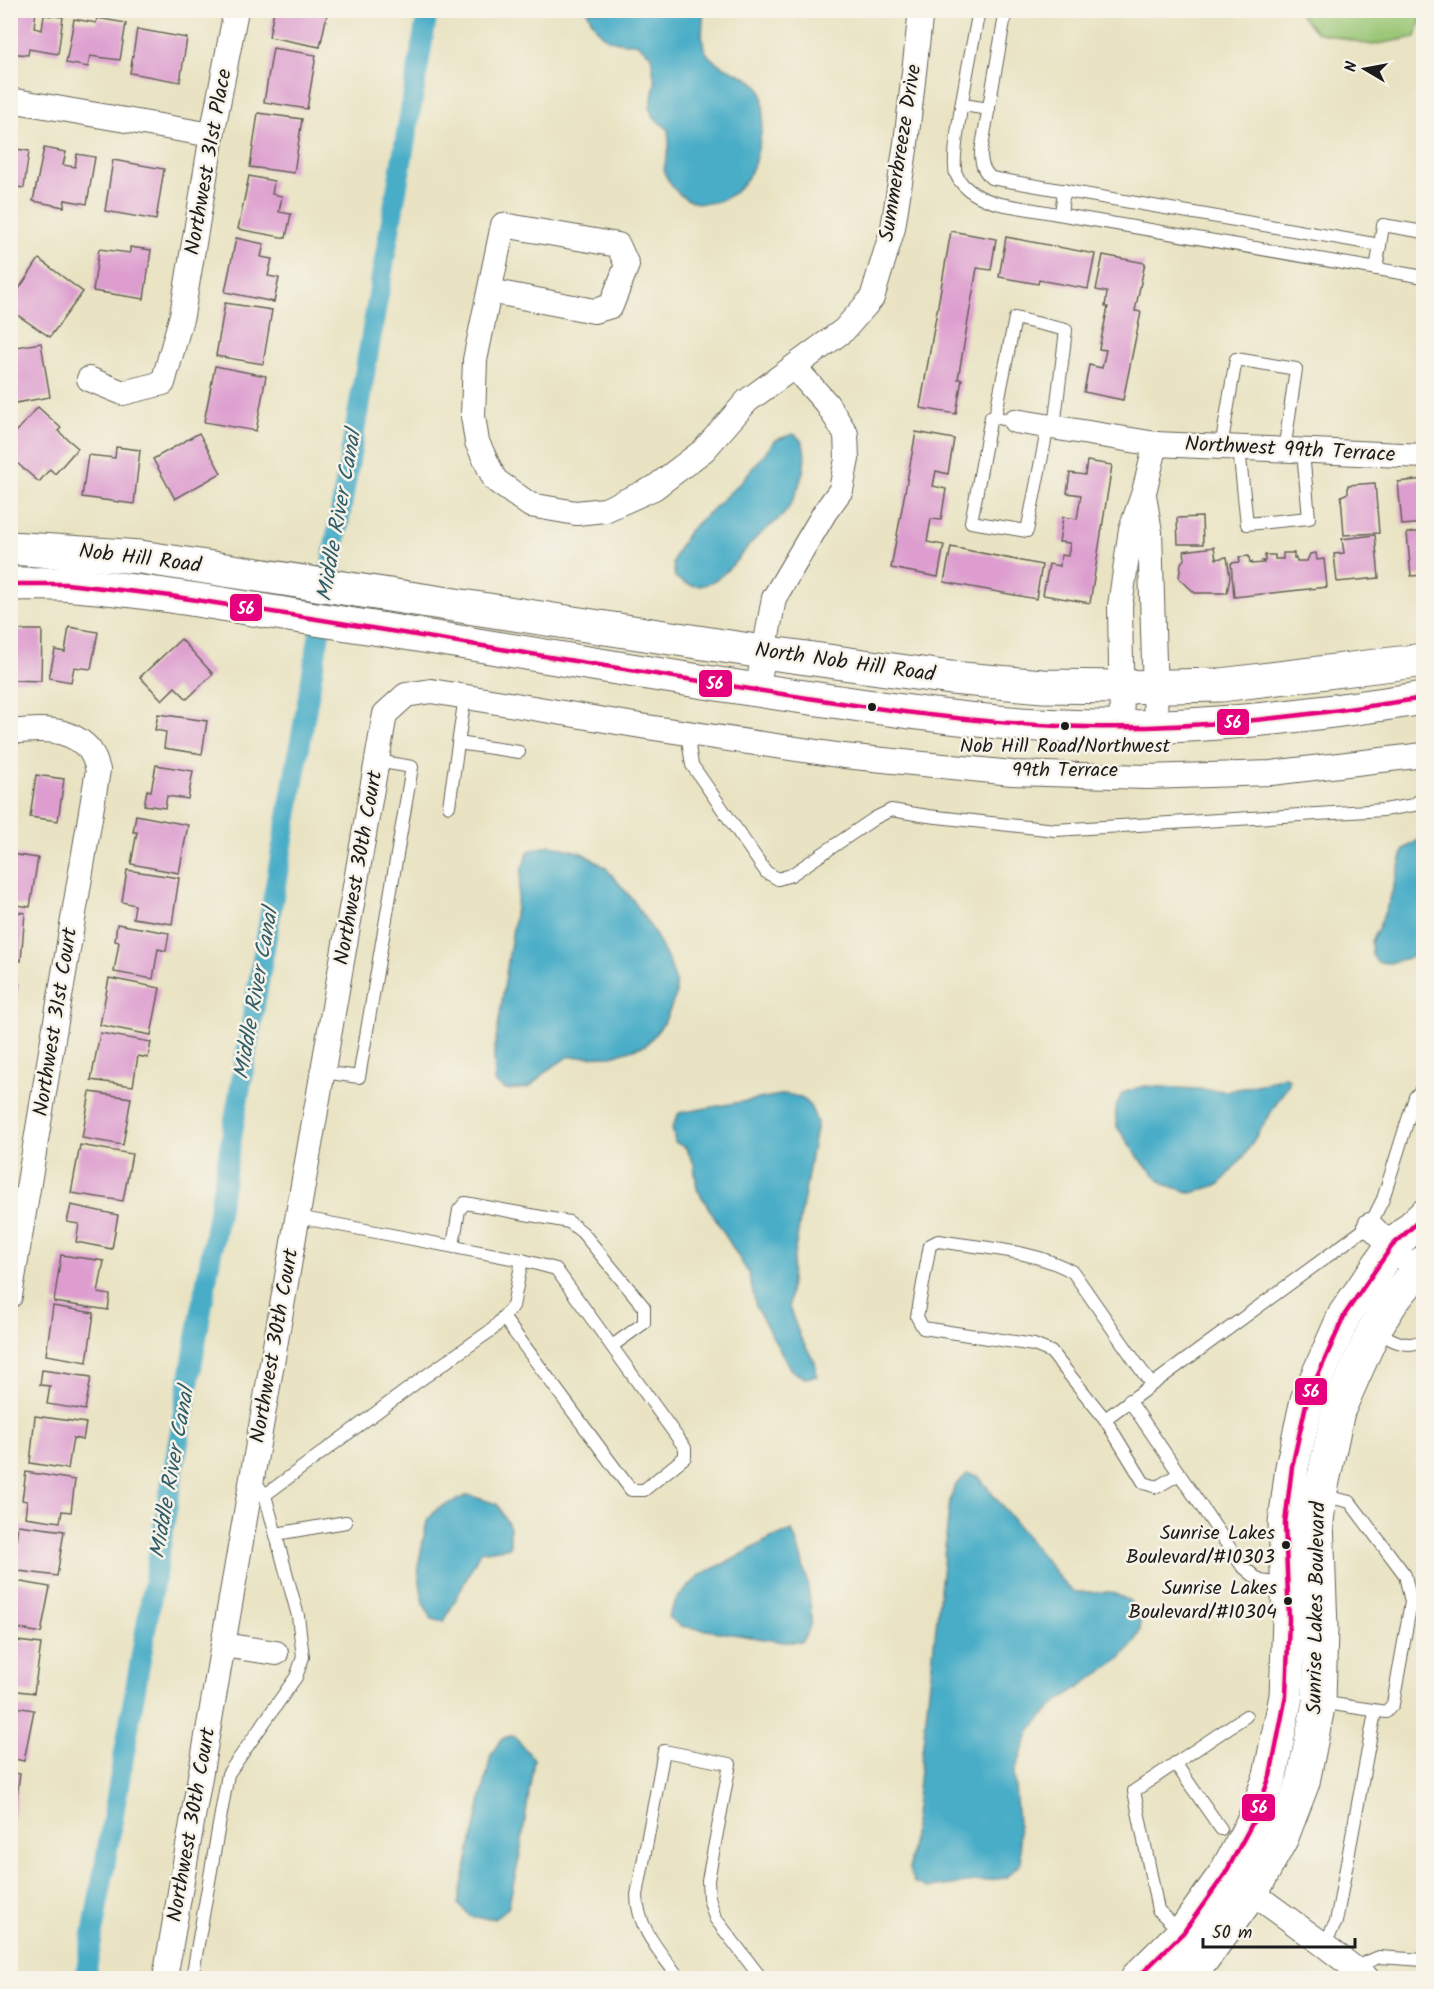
<svg xmlns="http://www.w3.org/2000/svg" width="1434" height="1989" font-family="Kalam,sans-serif">
<style>
.green{fill:#99c674;stroke:#5a7148;stroke-width:1.5}
.water{fill:#48adc7;stroke:#326472;stroke-width:1.5}
.lines{fill:none;stroke-linecap:round;stroke-linejoin:round}
.canal{stroke:#48adc7;stroke-width:21}
.building{fill:#dd9ecf}
.lane-casing{stroke:#646256;stroke-width:14}
.street-casing{stroke:#646256;stroke-width:26}
.secondary-casing{stroke:#646256;stroke-width:35}
.lane{stroke:#fff;stroke-width:12}
.street{stroke:#fff;stroke-width:24}
.secondary{stroke:#fff;stroke-width:33}
.bus-1-casing{stroke:#f7f3e8;stroke-width:9}
.bus-1{stroke:#e5007d;stroke-width:4.5}
.bus-dot{fill:#1c1c1c;stroke:#f7f3e8;stroke-width:2}
.labels{text-anchor:middle;dominant-baseline:central;stroke-width:5;stroke-linejoin:round;paint-order:stroke}
.bus-label{font-size:20px;fill:#1c1c1c;stroke:#f7f3e8;text-anchor:end}
.street-label{font-size:21px;fill:#1c1c1c;stroke:#f7f3e8}
.water-label{font-size:22px;font-style:italic;fill:#305d69;stroke:#f7f3e8}
.line-badge{stroke:#f7f3e8;stroke-width:2}
.badge-label{font-size:16px;text-anchor:middle;font-weight:bold;fill:#fff}
</style>
<rect width="100%" height="100%" fill="#f7f3e8"/>
<filter id="ink" filterUnits="userSpaceOnUse"><feTurbulence type="fractalNoise" baseFrequency=".0167" numOctaves="2"/><feDisplacementMap in="SourceGraphic" scale="12" xChannelSelector="R" yChannelSelector="G"/><feConvolveMatrix kernelMatrix="1 2 1 2 8 2 1 2 1" color-interpolation-filters="sRGB"/></filter>
<filter id="wash" filterUnits="userSpaceOnUse"><feTurbulence type="fractalNoise" baseFrequency=".008" numOctaves="4" result="noise"/><feDisplacementMap in="SourceGraphic" scale="24" xChannelSelector="R" yChannelSelector="G"/><feGaussianBlur stdDeviation="1.35" result="paint"/><feColorMatrix in="noise" values="0 0 0 0 0 0 0 0 0 0 0 0 0 0 0 0 0 1.4 0 .05"/><feComposite in="paint" operator="in"/></filter>
<g filter="url(#wash)">
<rect width="100%" height="100%" fill="#e9e3c3"/>
<path class="green" d="M 1297,11 L 1423,11 L 1416,37 L 1372,45 L 1316,32 Z"/>
<g class="water">
<path d="M 587,11 L 704,11 C 699,54 703,58 742,75 C 749,79 756,82 760,89 C 768,105 760,144 755,161 C 743,205 686,223 665,174 C 662,166 668,156 669,147 C 670,142 668,135 668,129 L 653,117 L 650,109 L 655,83 L 651,55 L 636,43 C 607,44 599,37 587,11 Z"/>
<path d="M 793,434 C 818,445 797,499 784,514 C 775,524 762,531 753,541 C 733,563 708,604 675,577 L 673,563 L 676,553 L 689,531 L 740,483 L 776,440 Z"/>
<path d="M 1423,837 L 1423,954 L 1389,963 L 1377,962 L 1372,955 L 1371,941 L 1378,929 L 1390,899 L 1404,849 Z"/>
<path d="M 551,845 L 582,853 L 605,867 L 633,900 L 654,932 L 670,964 L 676,984 L 676,995 L 664,1023 L 646,1045 L 612,1056 L 568,1057 L 547,1070 L 529,1088 L 506,1090 L 495,1083 L 494,1054 L 522,868 L 529,851 Z"/>
<path d="M 1284,1076 L 1289,1079 L 1289,1083 L 1244,1156 L 1220,1184 L 1192,1193 L 1164,1184 L 1142,1162 L 1117,1127 L 1115,1109 L 1122,1093 L 1144,1086 L 1229,1091 L 1265,1083 Z"/>
<path d="M 786,1094 C 808,1098 809,1102 817,1122 L 792,1267 L 789,1307 L 801,1339 L 815,1362 L 817,1376 L 804,1378 L 791,1370 L 756,1307 L 749,1274 L 697,1189 L 694,1164 L 686,1148 L 675,1142 L 672,1127 L 679,1113 Z"/>
<path d="M 967,1474 L 978,1476 L 1066,1586 L 1075,1592 L 1111,1592 L 1130,1601 L 1140,1621 L 1140,1630 L 1135,1642 L 1119,1660 L 1057,1702 L 1031,1729 L 1014,1773 L 1021,1863 L 1005,1878 L 928,1888 L 914,1883 L 909,1869 L 950,1501 L 954,1487 Z"/>
<path d="M 468,1495 L 497,1504 L 510,1528 L 510,1547 L 480,1552 L 444,1622 L 432,1619 L 423,1603 L 418,1567 L 427,1521 L 438,1508 Z"/>
<path d="M 792,1531 C 801,1551 811,1594 811,1616 C 812,1626 807,1634 801,1642 L 784,1642 L 680,1626 L 668,1617 L 677,1599 L 701,1574 L 734,1559 L 771,1538 Z"/>
<path d="M 513,1735 L 534,1759 L 520,1854 L 508,1908 L 494,1918 L 473,1918 L 458,1904 L 491,1755 L 501,1739 Z"/>
</g>
<g class="lines">
<path class="canal" d="M 85,1978 L 428,10"/>
</g>
<g id="blocks">
<g class="building">
<path d="M 10,10 L 36,10 L 34,28 L 42,30 L 44,15 L 63,17 L 58,54 L 29,49 L 28,55 L 10,53 Z"/>
<path d="M 274,10 L 289,12 L 289,10 L 328,10 L 320,47 L 269,37 Z"/>
<path d="M 97,18 L 126,23 L 120,60 L 90,56 L 88,67 L 66,63 L 74,19 L 96,23 Z"/>
<path d="M 137,29 L 187,38 L 180,82 L 130,73 Z"/>
<path d="M 273,48 L 316,55 L 307,109 L 264,102 Z"/>
<path d="M 258,113 L 302,119 L 294,173 L 250,167 Z"/>
<path d="M 10,148 L 29,151 L 24,188 L 10,186 Z"/>
<path d="M 44,148 L 66,152 L 63,165 L 75,167 L 77,154 L 95,157 L 87,204 L 65,200 L 64,207 L 33,201 Z"/>
<path d="M 113,160 L 164,169 L 156,220 L 105,211 Z"/>
<path d="M 249,176 L 274,181 L 272,194 L 282,196 L 279,212 L 291,214 L 286,238 L 238,229 Z"/>
<path d="M 951,231 L 996,239 L 991,270 L 977,268 L 958,379 L 962,379 L 956,414 L 920,408 Z"/>
<path d="M 1006,237 L 1095,254 L 1088,289 L 1039,280 L 1038,284 L 999,277 Z"/>
<path d="M 236,238 L 264,244 L 261,257 L 272,259 L 268,276 L 279,278 L 274,302 L 225,292 Z"/>
<path d="M 130,247 L 151,250 L 144,299 L 93,291 L 99,249 L 130,253 Z"/>
<path d="M 1103,255 L 1145,263 L 1135,311 L 1141,312 L 1123,400 L 1084,392 L 1089,365 L 1102,368 L 1106,350 L 1099,349 L 1108,307 L 1105,307 L 1107,292 L 1096,290 Z"/>
<path d="M 39,259 L 83,292 L 50,337 L 10,310 L 10,302 Z"/>
<path d="M 225,303 L 272,310 L 263,364 L 216,356 Z"/>
<path d="M 41,343 L 50,397 L 10,404 L 10,348 Z"/>
<path d="M 215,366 L 266,376 L 256,431 L 204,422 Z"/>
<path d="M 38,407 L 61,428 L 58,431 L 78,448 L 55,474 L 50,469 L 39,482 L 10,457 L 10,439 Z"/>
<path d="M 916,432 L 954,439 L 948,474 L 936,471 L 933,486 L 946,489 L 941,520 L 931,519 L 927,542 L 944,545 L 938,577 L 891,568 Z"/>
<path d="M 199,433 L 221,473 L 175,499 L 153,459 Z"/>
<path d="M 116,447 L 140,450 L 134,504 L 82,497 L 88,455 L 115,458 Z"/>
<path d="M 1087,461 L 1112,465 L 1090,603 L 1043,595 L 1049,564 L 1060,566 L 1061,555 L 1068,556 L 1070,543 L 1059,542 L 1063,517 L 1077,519 L 1081,495 L 1067,493 L 1070,473 L 1085,475 Z"/>
<path d="M 1424,479 L 1424,523 L 1402,525 L 1398,482 Z"/>
<path d="M 1375,483 L 1379,533 L 1344,535 L 1341,496 L 1348,493 L 1348,485 Z"/>
<path d="M 1202,517 L 1203,544 L 1178,544 L 1177,518 Z"/>
<path d="M 1424,531 L 1424,575 L 1411,576 L 1407,533 Z"/>
<path d="M 1375,535 L 1379,578 L 1337,582 L 1334,554 L 1344,553 L 1342,539 Z"/>
<path d="M 951,547 L 1042,565 L 1036,599 L 944,582 Z"/>
<path d="M 1214,547 L 1216,559 L 1227,557 L 1230,577 L 1227,593 L 1195,593 L 1179,578 L 1181,563 L 1185,558 L 1184,551 Z"/>
<path d="M 1283,553 L 1294,553 L 1294,558 L 1296,558 L 1297,561 L 1307,561 L 1310,554 L 1316,553 L 1317,560 L 1324,559 L 1327,587 L 1234,597 L 1231,563 L 1240,562 L 1239,557 L 1249,556 L 1250,563 L 1252,562 L 1252,564 L 1264,563 L 1262,561 L 1265,561 L 1265,555 L 1275,555 L 1275,559 L 1283,559 Z"/>
<path d="M 69,627 L 98,632 L 91,669 L 74,667 L 71,682 L 49,678 L 55,650 L 65,652 Z"/>
<path d="M 10,630 L 42,630 L 41,681 L 10,680 Z"/>
<path d="M 181,639 L 213,674 L 187,699 L 175,687 L 162,700 L 140,677 Z"/>
<path d="M 158,714 L 207,721 L 202,754 L 164,748 L 166,732 L 155,730 Z"/>
<path d="M 156,765 L 193,771 L 188,799 L 167,796 L 165,808 L 144,805 L 147,790 L 151,791 Z"/>
<path d="M 36,775 L 64,779 L 58,821 L 30,817 Z"/>
<path d="M 136,815 L 188,825 L 179,873 L 131,864 L 137,832 L 133,832 Z"/>
<path d="M 10,854 L 38,858 L 30,907 L 10,904 Z"/>
<path d="M 127,870 L 179,878 L 172,924 L 133,918 L 135,905 L 122,902 Z"/>
<path d="M 10,911 L 25,913 L 21,961 L 10,960 Z"/>
<path d="M 117,924 L 169,933 L 166,951 L 158,949 L 153,979 L 114,972 L 119,942 L 115,941 Z"/>
<path d="M 109,978 L 160,988 L 151,1035 L 100,1025 Z"/>
<path d="M 10,982 L 19,984 L 13,1017 L 10,1016 Z"/>
<path d="M 100,1033 L 151,1042 L 148,1058 L 138,1056 L 133,1086 L 91,1080 Z"/>
<path d="M 90,1092 L 131,1098 L 123,1145 L 82,1138 Z"/>
<path d="M 80,1145 L 132,1154 L 123,1201 L 71,1193 Z"/>
<path d="M 71,1205 L 118,1215 L 112,1249 L 76,1242 L 79,1224 L 67,1222 Z"/>
<path d="M 61,1255 L 104,1261 L 98,1293 L 110,1295 L 108,1310 L 54,1302 Z"/>
<path d="M 53,1306 L 94,1313 L 87,1362 L 46,1355 Z"/>
<path d="M 42,1370 L 91,1377 L 85,1410 L 47,1404 L 50,1386 L 40,1385 Z"/>
<path d="M 35,1416 L 86,1423 L 83,1440 L 73,1438 L 68,1469 L 30,1463 Z"/>
<path d="M 26,1472 L 75,1480 L 71,1512 L 62,1511 L 60,1522 L 25,1517 L 27,1501 L 22,1500 Z"/>
<path d="M 18,1525 L 64,1531 L 57,1576 L 12,1570 Z"/>
<path d="M 10,1580 L 50,1587 L 41,1633 L 10,1627 Z"/>
<path d="M 10,1640 L 41,1644 L 34,1693 L 10,1690 Z"/>
<path d="M 10,1706 L 34,1710 L 24,1761 L 10,1758 Z"/>
<path d="M 10,1772 L 20,1774 L 13,1821 L 10,1820 Z"/>
</g>
</g>
</g>
<g filter="url(#ink)">
<use href="#blocks" fill-opacity="0" stroke="#646256" stroke-width="1.5"/>
<g class="lines">
<defs>
<g id="lane">
<path d="M 979,10 C 974,39 949,154 956,174 C 963,191 984,200 1000,204 L 1424,277"/>
<path d="M 1006,10 L 981,152 C 981,164 983,170 991,178 L 1380,245 L 1383,225 L 1424,232"/>
<path d="M 963,105 L 989,109"/>
<path d="M 1061,214 L 1064,190"/>
<path d="M 1376,269 L 1380,245"/>
<path d="M 995,417 L 991,417 L 971,522 L 1027,531 L 1048,426"/>
<path d="M 1002,419 L 995,417 L 1015,318 L 1066,330 L 1054,427"/>
<path d="M 1221,447 L 1236,359 L 1296,369 L 1284,451"/>
<path d="M 1239,449 L 1247,524 L 1309,518 L 1303,452"/>
<path d="M 687,733 L 692,765 L 766,872 L 778,879 L 791,875 L 875,818 L 891,810 L 928,816 L 1055,830 L 1384,810 L 1414,805 L 1424,796"/>
<path d="M 458,743 L 519,752"/>
<path d="M 449,806 L 465,696"/>
<path d="M 323,1072 L 359,1077 L 412,767 L 377,761"/>
<path d="M 298,1217 L 522,1260 L 556,1269 L 685,1448 L 685,1457 L 644,1490 L 631,1490 L 503,1317"/>
<path d="M 453,1246 L 459,1210 L 465,1203 L 569,1222 L 582,1232 L 644,1307 L 644,1323 L 612,1346"/>
<path d="M 1375,1330 C 1389,1339 1408,1351 1424,1339"/>
<path d="M 1151,1384 L 1073,1272 C 1035,1250 982,1248 938,1241 L 930,1245 L 917,1317 L 923,1328 L 1034,1345 L 1051,1352 L 1105,1419 L 1144,1483 L 1157,1487 L 1179,1474"/>
<path d="M 1129,1400 L 1242,1566 L 1260,1581 L 1285,1584"/>
<path d="M 1105,1419 L 1370,1225 L 1383,1199 L 1415,1097 L 1424,1087"/>
<path d="M 265,1495 L 420,1380 L 493,1329 L 513,1306 L 522,1260"/>
<path d="M 276,1534 L 346,1522"/>
<path d="M 1319,1702 L 1386,1712 L 1393,1704 L 1411,1602 L 1405,1575 L 1350,1502 L 1321,1495"/>
<path d="M 1175,1763 L 1221,1829"/>
<path d="M 1182,1933 L 1158,1910 L 1134,1791 L 1246,1716"/>
<path d="M 1324,1945 L 1336,1922 L 1375,1712"/>
<path d="M 1353,1968 L 1379,1957 L 1424,1960"/>
<path d="M 192,1978 L 228,1774 L 296,1677 L 303,1657 L 298,1616 L 265,1495 L 252,1478"/>
<path d="M 679,1978 C 661,1953 637,1928 637,1895 L 664,1751 L 730,1764 L 708,1880 L 709,1898 L 715,1918 L 761,1978"/>
</g>
<g id="street">
<path d="M 10,100 L 212,135"/>
<path d="M 490,291 L 594,311 L 611,306 L 627,265 L 618,245 L 503,225 L 475,360 L 473,416 L 477,442 L 495,480 L 530,505 L 576,513 L 605,510 L 654,488 L 704,450 L 747,401 L 844,330 L 872,298 L 893,228 L 906,143 L 921,10"/>
<path d="M 89,379 L 123,393 L 163,383 L 182,315 L 212,135 L 236,10"/>
<path d="M 1015,421 L 1156,444 L 1424,456"/>
<path d="M 1144,495 L 1150,532 L 1156,726"/>
<path d="M 757,691 L 774,598 L 825,512 L 841,490 L 847,459 L 846,434 L 827,404 L 795,368"/>
<path d="M 1122,727 L 1120,606 L 1131,529 L 1144,492 L 1156,444"/>
<path d="M 10,732 C 38,729 67,726 88,748 C 93,753 96,763 98,770 L 10,1296"/>
<path d="M 1370,1225 L 1403,1258"/>
<path d="M 223,1645 L 276,1653"/>
<path d="M 1239,1883 L 1324,1945 L 1367,1978"/>
<path d="M 165,1978 L 385,714 L 406,695 L 431,691 L 647,727 L 844,756 L 1012,773 L 1147,777 L 1271,773 L 1424,755"/>
</g>
<g id="secondary">
<path d="M 10,548 L 140,557 L 763,652 L 951,678 L 1043,686 L 1121,687 L 1221,685 L 1424,660"/>
<path d="M 10,584 C 32,584 54,583 75,585 C 153,591 231,606 309,618 C 481,644 653,676 825,700 C 896,710 967,721 1039,725 C 1168,733 1296,718 1424,698"/>
<path d="M 1137,1978 L 1183,1933 L 1225,1874 L 1254,1820 L 1270,1776 L 1286,1696 L 1289,1619 L 1285,1523 L 1292,1467 L 1307,1400 L 1345,1314 L 1392,1246 L 1424,1216"/>
<path d="M 1182,1978 L 1201,1961 L 1252,1892 L 1282,1837 L 1303,1782 L 1319,1702 L 1321,1627 L 1317,1522 L 1320,1495 L 1338,1411 L 1374,1330 L 1393,1300 L 1424,1262"/>
</g>
</defs>
<use href="#lane" class="lane-casing"/>
<use href="#street" class="street-casing"/>
<use href="#secondary" class="secondary-casing"/>
<use href="#lane" class="lane"/>
<use href="#street" class="street"/>
<use href="#secondary" class="secondary"/>
<defs>
<g id="bus-1">
<path d="M 10,584 L 67,584 L 163,595 C 350,623 537,656 725,685 C 844,704 965,724 1086,727 C 1199,730 1312,715 1424,698"/>
<path d="M 1137,1978 L 1183,1933 L 1225,1874 L 1254,1820 L 1270,1776 L 1286,1696 L 1289,1619 L 1285,1523 L 1292,1467 L 1307,1400 L 1345,1314 L 1392,1246 L 1424,1216"/>
</g>
</defs>
<use href="#bus-1" class="bus-1-casing"/>
<use href="#bus-1" class="bus-1"/>
</g>
</g>
<g class="bus-dot">
<circle cx="872" cy="707" r="5"/>
<circle cx="1065" cy="726" r="5"/>
<circle cx="1286" cy="1545" r="5"/>
<circle cx="1288" cy="1601" r="5"/>
</g>
<g class="labels">
<g class="bus-label">
<text x="1065" y="747" text-anchor="middle">Nob Hill Road/Northwest<tspan x="1065" dy="24">99th Terrace</tspan></text>
<text x="1275" y="1534">Sunrise Lakes<tspan x="1275" dy="24">Boulevard/#10303</tspan></text>
<text x="1277" y="1589">Sunrise Lakes<tspan x="1277" dy="24">Boulevard/#10304</tspan></text>
</g>
<g class="street-label">
<text transform="translate(901 153) rotate(-81)">Summerbreeze Drive</text>
<text transform="translate(209 162) rotate(-80)">Northwest 31st Place</text>
<text transform="translate(1290 450) rotate(3)">Northwest 99th Terrace</text>
<text transform="translate(140 559) rotate(7)">Nob Hill Road</text>
<text transform="translate(845 663) rotate(8)">North Nob Hill Road</text>
<text transform="translate(359 868) rotate(-80)">Northwest 30th Court</text>
<text transform="translate(56 1022) rotate(-81)">Northwest 31st Court</text>
<text transform="translate(275 1346) rotate(-80)">Northwest 30th Court</text>
<text transform="translate(1317 1608) rotate(-89)">Sunrise Lakes Boulevard</text>
<text transform="translate(192 1825) rotate(-80)">Northwest 30th Court</text>
</g>
<g class="water-label">
<text transform="translate(340 516) rotate(-80)">Middle River Canal</text>
<text transform="translate(257 994) rotate(-80)">Middle River Canal</text>
<text transform="translate(173 1473) rotate(-80)">Middle River Canal</text>
</g>
</g>
<g class="line-badge">
<rect x="229" y="593" width="34" height="29" rx="6" fill="#e5007d"/>
<rect x="698" y="669" width="35" height="29" rx="6" fill="#e5007d"/>
<rect x="1216" y="708" width="34" height="28" rx="6" fill="#e5007d"/>
<rect x="1294" y="1377" width="34" height="29" rx="6" fill="#e5007d"/>
<rect x="1241" y="1793" width="35" height="29" rx="6" fill="#e5007d"/>
</g>
<g class="badge-label">
<text x="246" y="614">56</text>
<text x="715" y="689">56</text>
<text x="1233" y="728">56</text>
<text x="1311" y="1397">56</text>
<text x="1259" y="1813">56</text>
</g>
<rect width="1434" height="1989" fill="none" stroke="#f7f3e8" stroke-width="36"/>
<g transform="translate(1365 69) rotate(280)" stroke="#f7f3e8" stroke-width="4.5" paint-order="stroke">
<path d="M0-4.5L10 22L0 15L-10 22Z" fill="#1c1c1c"/>
<text y="-9" font-size="16" font-weight="bold" text-anchor="middle" fill="#1c1c1c">N</text>
</g>
<path d="M1203 1938v9h152v-9" fill="none" stroke="#1c1c1c" stroke-width="3"/>
<text x="1212" y="1938" font-size="18" fill="#1c1c1c" stroke="#f7f3e8" stroke-width="4.5" paint-order="stroke">50 m</text>
</svg>
